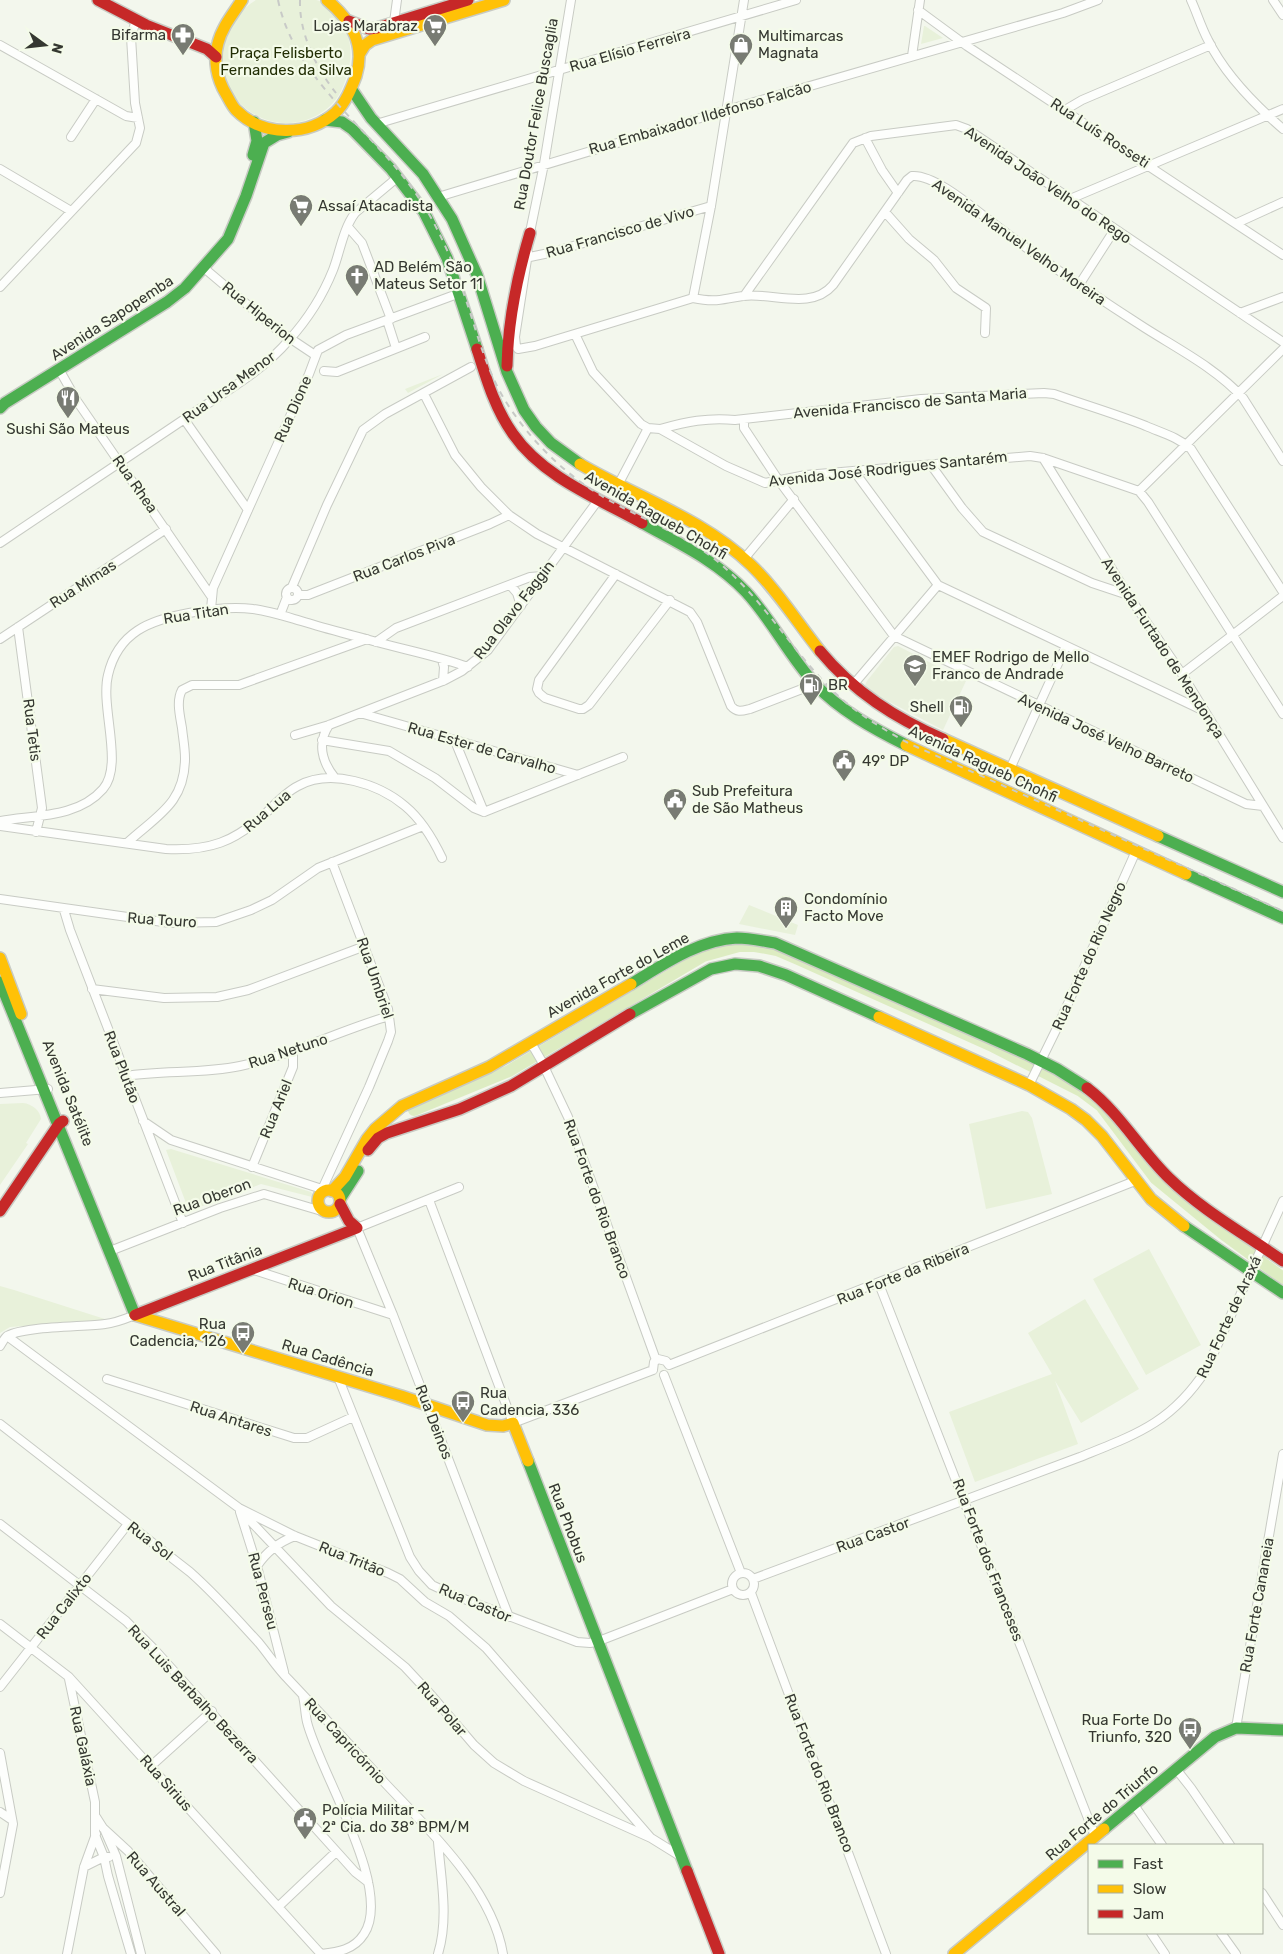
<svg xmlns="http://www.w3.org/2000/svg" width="1283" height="1954" viewBox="0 0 1283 1954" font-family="Rubik,sans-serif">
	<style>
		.built { fill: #e9f0dd }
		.green { fill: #e8f1da }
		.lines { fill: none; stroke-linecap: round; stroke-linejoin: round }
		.river { stroke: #ddecc2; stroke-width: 12 }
		.street-casing { stroke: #c8cbc4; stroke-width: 10 }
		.fast-casing { stroke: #c8cbc4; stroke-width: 14 }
		.slow-casing { stroke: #c8cbc4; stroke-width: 14 }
		.jam-casing { stroke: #c8cbc4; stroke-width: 14 }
		.street { stroke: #fdfefc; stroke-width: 8 }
		.fast { stroke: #4caf50; stroke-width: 11 }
		.slow { stroke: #ffc107; stroke-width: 11 }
		.jam { stroke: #c62828; stroke-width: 11 }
		.rail { stroke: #c8cac7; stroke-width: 2; stroke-dasharray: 6 6; stroke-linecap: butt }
		.labels { text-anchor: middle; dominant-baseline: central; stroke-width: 4.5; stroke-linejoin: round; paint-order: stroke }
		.poi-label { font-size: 15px; fill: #353831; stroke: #f4fbe9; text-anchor: start }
		.street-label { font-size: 15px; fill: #353831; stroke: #f4fbe9 }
		.park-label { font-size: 15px; fill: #222e04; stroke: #f4fbe9 }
	</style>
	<rect width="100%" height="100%" fill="#f3f7ed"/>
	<path class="built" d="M898,646L966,681L943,730L880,697L865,685L867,681L894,647Z"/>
	<path class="green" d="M256,0C271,0 286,0 301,0C306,0 312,0 316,0C322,1 327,7 332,11C356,33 354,64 341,91C337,100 329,108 321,113C268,146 201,92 228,34C235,19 241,9 256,0Z
		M924,26H925L943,38L921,44Z
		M443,374L408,393L405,389Z
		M749,905L798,925L795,935L739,924Z
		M23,1103C32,1104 40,1110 41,1119L26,1143L28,1144L0,1185V1104Z
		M1022,1111L1028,1112L1032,1118L1052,1194L986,1209L969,1124Z
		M171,1149L311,1192L316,1198L261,1184L189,1211L166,1150Z
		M1149,1249L1201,1345L1146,1375L1093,1279Z
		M0,1286L14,1290L108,1320L10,1327L0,1333Z
		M1085,1299L1139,1389L1081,1423L1055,1381L1078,1444L975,1482L949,1412L1052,1374L1028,1333Z"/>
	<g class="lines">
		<path class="river" d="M414,1110L509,1071L703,956L739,946H755L777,950L798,959L990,1045L1081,1091L1101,1106L1155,1178L1226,1236L1283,1278"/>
		<g class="street-casing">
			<path id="street" d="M1191,0C1197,13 1201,27 1208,40C1225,75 1254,104 1283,129
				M1273,0L1283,15
				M918,10L967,46L1283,255
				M394,22L397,0
				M0,45L126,116L138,118
				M912,56L920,0
				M1065,110L1082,100L1211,45
				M376,124L796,0
				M71,137L96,99
				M865,138L882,170L898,193
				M0,169L71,211
				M438,197L737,107L1063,13L1098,0
				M1070,199L1283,109
				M885,212L909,239L934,260L956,288L986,308L985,333
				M1237,223L1283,202
				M348,227L362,243L391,319
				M529,237L544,164L571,0
				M528,253L515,337L516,346L518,349L535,346L693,298C717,303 721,299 743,296C772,292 811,311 833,285L907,180L912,176C934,174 972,207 989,220C1040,259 1092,294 1145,328C1178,349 1217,369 1243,398L1283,461
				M525,258L549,253L711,206
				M204,268L276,329L315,355
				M1079,285L1115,229
				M0,287L136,143L140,128L135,103L131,37L136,20
				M744,296L853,143L871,136L956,125L967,129L1283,342
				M693,298L711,206L744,0
				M1240,313L1283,297
				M387,320L396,348
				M575,334L593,372L641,424L648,428L660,429L726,466L765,483L806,475L1030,456L1043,458L1139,491L1148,502L1283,714
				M60,371L77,401L211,596
				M324,371L337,372L425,337
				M424,394L455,455L481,487L509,515L537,534L690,612L697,622L731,706C737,713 742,711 750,709L815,684
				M184,419L248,510
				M744,419V428L777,478L894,636L1246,804L1263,806
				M660,429C686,422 708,417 735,420L921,399L1044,393L1054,394C1085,405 1116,414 1146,426C1162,433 1178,437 1191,449L1283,592
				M1043,458L1128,595L1182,674L1283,838
				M931,465L962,508L983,532L1092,583L1128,595
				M854,471L938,585L1204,711
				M618,485L648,428
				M1139,491L1283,349
				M0,543C62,501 124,460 186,418C221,394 261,373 289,340C307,320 323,295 333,270C340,252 343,229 355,213L398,177
				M744,559L794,499
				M616,574L539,680L537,689L539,693L545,698L579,709H583L589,705L670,600
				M510,585L517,593L521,606
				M292,587L327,505L363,430L385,414L471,367
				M286 594a6 6 0 1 1 12 0a6 6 0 1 1-12 0Z
				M298,595H308L490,524L509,515
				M211,609L213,588L309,374L318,350L346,335L460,293
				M280,615L287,597
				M18,627L42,808L36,832
				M0,639L166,529
				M376,642L396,628L530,577L542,576
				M442,660L444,667L443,681
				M1182,674L1283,596
				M853,685L938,585
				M360,713L578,775
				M329,725C317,743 322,762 335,778
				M295,735L329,725L445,680L462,671L488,650L599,499
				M322,740L389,751L435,778L474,808L484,812
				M455,741L484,812L623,757
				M1010,769L1066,646
				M0,821C34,815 78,818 103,789C124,765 100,707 108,675C118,632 150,620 189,613C210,609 232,606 253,609C271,611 290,618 308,623C327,629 347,634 366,639C400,649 435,655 468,667
				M0,826L166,849C210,851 234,842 266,813C276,803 286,792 298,786C331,768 379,784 405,806C422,820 433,839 442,858
				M127,843C156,816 185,804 185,758C185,748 183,738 182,728C180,716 176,701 182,690L192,685H239L367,639
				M0,899L170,923L216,922L251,910L272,900L318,868L423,826
				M64,910L70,930L183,1223
				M92,989L164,998L217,997L248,990L365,946
				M528,1043L534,1048L541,1060L568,1117L656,1360
				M125,1076C163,1070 203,1074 240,1066C291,1055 339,1031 389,1016
				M1029,1085L1057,1028L1136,851
				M0,1093L48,1089
				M143,1121L171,1140L325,1190
				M252,1167L293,1067V1050
				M459,1187L357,1228L393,1315L509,1617
				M319,1196L369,1087L388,1041L391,1032L388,1009L332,862
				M429,1200L513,1423L653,1370
				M110,1251L220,1208L264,1194L325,1212
				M251,1269L393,1315
				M879,1284L1095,1836
				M7,1336L239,1508L295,1536L388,1573L400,1579L425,1602L449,1616L486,1648L651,1838
				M0,1346C2,1343 4,1339 6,1337C19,1326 86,1327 105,1324C116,1323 125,1319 135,1315
				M669,1365L1135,1181
				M653,1370L654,1362L658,1359L666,1361L669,1365
				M664,1375L741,1573
				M338,1377L410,1557L419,1571L432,1585L451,1594L577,1642L590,1643L599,1641L733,1589
				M107,1379L294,1438H307L353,1417
				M0,1424L190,1572C215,1594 237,1619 259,1643C269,1655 277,1668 288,1679C320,1713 352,1747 384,1782C428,1829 492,1888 503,1954
				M241,1511L331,1606L405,1667L432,1696L474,1745L494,1763L524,1781L651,1838L680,1856
				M240,1512L257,1566L284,1672
				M0,1524L126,1621L154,1649L355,1872L368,1882
				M257,1566C267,1551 279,1542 295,1536
				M732 1584a11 11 0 1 1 22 0a11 11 0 1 1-22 0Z
				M753,1579L1080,1457C1137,1434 1171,1423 1206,1370L1283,1201
				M751,1593L886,1954
				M0,1624L69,1677L321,1954
				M69,1679L95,1802V1835L104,1857L108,1876L131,1954
				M0,1687L128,1524
				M303,1696C305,1704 305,1713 307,1722C319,1771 394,1889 364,1934C354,1950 338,1952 321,1954
				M1236,1728L1283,1454
				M0,1753L13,1824L0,1893
				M151,1766L212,1711
				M1176,1769L1191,1788L1230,1845
				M1134,1805L1162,1845
				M0,1812L12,1820
				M96,1817L103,1828L128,1851L216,1954
				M105,1831L116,1856L141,1954
				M84,1867L104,1857H109
				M1262,1893L1283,1925
				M279,1906L336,1852
				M1151,1933L1165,1954
				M1221,1933L1236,1954
				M67,1954L84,1867L96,1834
				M438,1954C449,1918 441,1879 438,1842"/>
		</g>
		<g class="fast-casing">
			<path id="fast" d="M352,90L371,118L423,174L452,219L477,275L507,372L524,410L536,427L551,443L580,464
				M325,120L342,122L352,129L391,169L424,212L447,258L477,349
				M253,155L257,141L254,122
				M0,408L5,403L167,302L185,288L228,239L246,196L264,143L277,135L288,132
				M642,523C678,543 717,561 746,592C772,620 789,656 815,684C839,710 874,729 906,745
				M1158,836L1283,892
				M1186,874L1283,918
				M0,982L135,1315
				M631,984C664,964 698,940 737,938C749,938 763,941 775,943L1027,1054L1057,1069L1087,1088
				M630,1014L711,969L735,964L759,966L786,975L879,1017
				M340,1199L358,1171
				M1184,1226L1283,1293
				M528,1461L687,1871
				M1104,1829L1215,1737L1236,1728L1283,1730"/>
		</g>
		<g class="slow-casing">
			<path id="slow" d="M242,0C233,14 222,27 218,43C213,60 217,79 226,94C229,99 232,106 236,110C263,137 308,137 336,112C346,102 351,89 356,76C366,44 351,20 327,0
				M360,53L365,45L372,40L504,0
				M580,464C636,497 702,518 751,565C777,590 797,622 820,651
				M943,739L1158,836
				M906,745L1186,874
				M0,958L21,1014
				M879,1017L1029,1085L1071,1109L1086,1120L1102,1136L1151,1199L1184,1226
				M318 1201a11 11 0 1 1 22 0a11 11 0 1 1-22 0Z
				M332,1191L345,1177L367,1139L375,1129L402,1106L489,1067L631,984
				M135,1315L401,1396L487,1425L503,1426L513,1423L528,1461
				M954,1954L1104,1829"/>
		</g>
		<g class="jam-casing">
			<path id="jam" d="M98,0L146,25L207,49L216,57
				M349,21L369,29L377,28L468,0
				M477,349C486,378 495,409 513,434C543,477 597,498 642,523
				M507,366C508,320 517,277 530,233
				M820,651C854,692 895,718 943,739
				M1087,1088C1120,1113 1140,1150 1169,1178C1203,1211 1245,1234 1283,1261
				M368,1150L378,1138L387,1133L460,1109L511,1086L630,1014
				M0,1211L59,1124L63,1121
				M135,1315L357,1228L349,1221L340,1204
				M687,1871L719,1954"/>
		</g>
		<use href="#street" class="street"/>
		<use href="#fast" class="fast"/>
		<use href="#slow" class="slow"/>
		<use href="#jam" class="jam"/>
		<path class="rail" d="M278,0C295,79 366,125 411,187C437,222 452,259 466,300C479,339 488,377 512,411C538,449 572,480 612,502C647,521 686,536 717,561C761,597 789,646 828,686C851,710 881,728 910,744L1283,911
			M300,0C299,33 316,68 336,93"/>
	</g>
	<defs>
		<g id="supermarket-pin" transform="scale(1.25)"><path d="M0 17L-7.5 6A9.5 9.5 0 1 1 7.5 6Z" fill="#787b73" stroke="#f4fbe9"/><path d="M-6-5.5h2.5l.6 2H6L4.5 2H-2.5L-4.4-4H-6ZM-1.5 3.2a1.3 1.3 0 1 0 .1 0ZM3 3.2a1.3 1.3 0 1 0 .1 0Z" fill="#fff"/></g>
		<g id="pharmacy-pin" transform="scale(1.25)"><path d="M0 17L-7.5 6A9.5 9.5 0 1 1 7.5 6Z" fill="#787b73" stroke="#f4fbe9"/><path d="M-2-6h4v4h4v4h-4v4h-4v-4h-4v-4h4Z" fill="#fff"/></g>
		<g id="shop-pin" transform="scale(1.25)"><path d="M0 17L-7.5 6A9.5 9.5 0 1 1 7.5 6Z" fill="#787b73" stroke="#f4fbe9"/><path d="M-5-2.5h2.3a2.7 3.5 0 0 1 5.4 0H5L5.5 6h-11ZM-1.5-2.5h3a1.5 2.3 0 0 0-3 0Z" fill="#fff"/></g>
		<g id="church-pin" transform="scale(1.25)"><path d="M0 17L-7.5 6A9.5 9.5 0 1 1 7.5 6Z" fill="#787b73" stroke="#f4fbe9"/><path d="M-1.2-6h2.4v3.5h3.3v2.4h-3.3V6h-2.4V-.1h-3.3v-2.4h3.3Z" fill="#fff"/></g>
		<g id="restaurant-pin" transform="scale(1.25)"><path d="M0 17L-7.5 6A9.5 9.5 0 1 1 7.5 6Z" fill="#787b73" stroke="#f4fbe9"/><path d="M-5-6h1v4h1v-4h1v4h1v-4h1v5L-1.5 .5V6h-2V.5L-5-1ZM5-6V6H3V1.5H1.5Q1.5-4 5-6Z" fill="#fff"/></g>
		<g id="school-pin" transform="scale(1.25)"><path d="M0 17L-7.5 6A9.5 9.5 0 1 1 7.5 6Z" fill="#787b73" stroke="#f4fbe9"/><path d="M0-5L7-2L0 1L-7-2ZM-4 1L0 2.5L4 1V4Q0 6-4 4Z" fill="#fff"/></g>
		<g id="fuel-pin" transform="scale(1.25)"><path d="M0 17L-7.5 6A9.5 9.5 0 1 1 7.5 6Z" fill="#787b73" stroke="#f4fbe9"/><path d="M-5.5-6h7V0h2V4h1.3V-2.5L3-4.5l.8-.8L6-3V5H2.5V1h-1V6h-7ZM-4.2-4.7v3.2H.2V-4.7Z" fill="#fff"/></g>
		<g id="civic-pin" transform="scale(1.25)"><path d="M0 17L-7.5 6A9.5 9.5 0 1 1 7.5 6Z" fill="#787b73" stroke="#f4fbe9"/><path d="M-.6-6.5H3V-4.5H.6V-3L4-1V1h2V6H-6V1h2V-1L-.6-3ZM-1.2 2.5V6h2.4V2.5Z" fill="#fff"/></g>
		<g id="building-pin" transform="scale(1.25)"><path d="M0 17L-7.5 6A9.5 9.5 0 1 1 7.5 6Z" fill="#787b73" stroke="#f4fbe9"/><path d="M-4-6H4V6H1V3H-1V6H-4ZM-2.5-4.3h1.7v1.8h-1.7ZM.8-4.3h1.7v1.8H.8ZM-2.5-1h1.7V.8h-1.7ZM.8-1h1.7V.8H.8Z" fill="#fff"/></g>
		<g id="bus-pin" transform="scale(1.25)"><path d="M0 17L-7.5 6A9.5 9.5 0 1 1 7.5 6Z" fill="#787b73" stroke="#f4fbe9"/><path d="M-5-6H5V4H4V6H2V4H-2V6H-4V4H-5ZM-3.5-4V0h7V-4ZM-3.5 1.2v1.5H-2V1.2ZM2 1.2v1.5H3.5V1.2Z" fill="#fff"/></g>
	</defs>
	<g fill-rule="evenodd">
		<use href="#supermarket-pin" x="435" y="26"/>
		<use href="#pharmacy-pin" x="183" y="35"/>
		<use href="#shop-pin" x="741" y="45"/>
		<use href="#supermarket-pin" x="301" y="206"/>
		<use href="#church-pin" x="357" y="276"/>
		<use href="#restaurant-pin" x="68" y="398"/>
		<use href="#school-pin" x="915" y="666"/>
		<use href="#fuel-pin" x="811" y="685"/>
		<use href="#fuel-pin" x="961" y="707"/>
		<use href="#civic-pin" x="844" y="761"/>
		<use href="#civic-pin" x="675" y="800"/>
		<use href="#building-pin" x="786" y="908"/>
		<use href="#bus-pin" x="243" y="1333"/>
		<use href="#bus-pin" x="463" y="1402"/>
		<use href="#bus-pin" x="1190" y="1729"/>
		<use href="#civic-pin" x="305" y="1819"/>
	</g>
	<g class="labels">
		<g class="poi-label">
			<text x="418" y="26" text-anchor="end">Lojas Marabraz</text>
			<text x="166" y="35" text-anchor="end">Bifarma</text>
			<text x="758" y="36">Multimarcas<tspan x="758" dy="17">Magnata</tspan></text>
			<text x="318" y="206">Assaí Atacadista</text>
			<text x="374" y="267">AD Belém São<tspan x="374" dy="17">Mateus Setor 11</tspan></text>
			<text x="68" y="429" text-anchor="middle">Sushi São Mateus</text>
			<text x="932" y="657">EMEF Rodrigo de Mello<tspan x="932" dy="17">Franco de Andrade</tspan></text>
			<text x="828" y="685">BR</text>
			<text x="944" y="707" text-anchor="end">Shell</text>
			<text x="862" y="761">49º DP</text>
			<text x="692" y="791">Sub Prefeitura<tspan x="692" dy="17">de São Matheus</tspan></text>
			<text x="804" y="899">Condomínio<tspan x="804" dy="17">Facto Move</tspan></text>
			<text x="226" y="1324" text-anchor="end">Rua<tspan x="226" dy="17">Cadencia, 126</tspan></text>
			<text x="480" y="1393">Rua<tspan x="480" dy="17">Cadencia, 336</tspan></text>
			<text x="1172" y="1720" text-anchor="end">Rua Forte Do<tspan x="1172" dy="17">Triunfo, 320</tspan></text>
			<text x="322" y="1810">Polícia Militar -<tspan x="322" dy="17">2ª Cia. do 38º BPM/M</tspan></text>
		</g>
		<g class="street-label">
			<text transform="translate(630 50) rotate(-16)">Rua Elísio Ferreira</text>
			<text transform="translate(536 114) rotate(-80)">Rua Doutor Felice Buscaglia</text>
			<text transform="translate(700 118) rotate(-16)">Rua Embaixador Ildefonso Falcão</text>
			<text transform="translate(1100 133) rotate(33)">Rua Luís Rosseti</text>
			<text transform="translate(1048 185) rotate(34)">Avenida João Velho do Rego</text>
			<text transform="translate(620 232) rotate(-16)">Rua Francisco de Vivo</text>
			<text transform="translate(1019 242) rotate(35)">Avenida Manuel Velho Moreira</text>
			<text transform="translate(259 313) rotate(39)">Rua Hiperion</text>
			<text transform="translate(112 318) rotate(-33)">Avenida Sapopemba</text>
			<text transform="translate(229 387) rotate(-36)">Rua Ursa Menor</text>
			<text transform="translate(910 403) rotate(-5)">Avenida Francisco de Santa Maria</text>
			<text transform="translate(293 409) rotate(-66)">Rua Dione</text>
			<text transform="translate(888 469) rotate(-6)">Avenida José Rodrigues Santarém</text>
			<text transform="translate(135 484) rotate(55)">Rua Rhea</text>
			<text transform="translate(656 515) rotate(30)">Avenida Ragueb Chohfi</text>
			<text transform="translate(404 558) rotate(-21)">Rua Carlos Piva</text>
			<text transform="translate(83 584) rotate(-33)">Rua Mimas</text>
			<text transform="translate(514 610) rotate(-52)">Rua Olavo Faggin</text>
			<text transform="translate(196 614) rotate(-9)">Rua Titan</text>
			<text transform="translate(1163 648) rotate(57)">Avenida Furtado de Mendonça</text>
			<text transform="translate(32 730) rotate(83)">Rua Tetis</text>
			<text transform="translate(1106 738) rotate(25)">Avenida José Velho Barreto</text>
			<text transform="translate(482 748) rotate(16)">Rua Ester de Carvalho</text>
			<text transform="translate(983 764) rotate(25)">Avenida Ragueb Chohfi</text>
			<text transform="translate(267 811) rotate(-40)">Rua Lua</text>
			<text transform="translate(162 920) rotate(4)">Rua Touro</text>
			<text transform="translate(1089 956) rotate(-66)">Rua Forte do Rio Negro</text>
			<text transform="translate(618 975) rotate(-29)">Avenida Forte do Leme</text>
			<text transform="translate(375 978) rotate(71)">Rua Umbriel</text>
			<text transform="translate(288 1051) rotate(-18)">Rua Netuno</text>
			<text transform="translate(122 1067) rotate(69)">Rua Plutão</text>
			<text transform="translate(68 1093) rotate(68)">Avenida Satélite</text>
			<text transform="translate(276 1109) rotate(-68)">Rua Ariel</text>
			<text transform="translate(212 1197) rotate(-20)">Rua Oberon</text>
			<text transform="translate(597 1199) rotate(70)">Rua Forte do Rio Branco</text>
			<text transform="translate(225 1263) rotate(-21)">Rua Titânia</text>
			<text transform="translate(903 1274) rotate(-22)">Rua Forte da Ribeira</text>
			<text transform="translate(321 1293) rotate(18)">Rua Orion</text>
			<text transform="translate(1229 1317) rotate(-65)">Rua Forte de Araxá</text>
			<text transform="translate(328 1358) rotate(17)">Rua Cadência</text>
			<text transform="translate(231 1419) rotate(18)">Rua Antares</text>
			<text transform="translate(434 1422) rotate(69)">Rua Deinos</text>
			<text transform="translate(568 1523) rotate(69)">Rua Phobus</text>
			<text transform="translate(873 1535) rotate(-20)">Rua Castor</text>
			<text transform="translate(150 1541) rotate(38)">Rua Sol</text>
			<text transform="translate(352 1559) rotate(22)">Rua Tritão</text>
			<text transform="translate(988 1560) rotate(69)">Rua Forte dos Franceses</text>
			<text transform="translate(263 1591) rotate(75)">Rua Perseu</text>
			<text transform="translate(475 1603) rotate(23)">Rua Castor</text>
			<text transform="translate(1257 1605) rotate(-80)">Rua Forte Cananeia</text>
			<text transform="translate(64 1606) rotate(-52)">Rua Calixto</text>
			<text transform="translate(193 1694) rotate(47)">Rua Luis Barbalho Bezerra</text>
			<text transform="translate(442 1709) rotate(49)">Rua Polar</text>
			<text transform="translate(345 1741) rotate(47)">Rua Capricórnio</text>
			<text transform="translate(83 1746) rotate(78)">Rua Galáxia</text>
			<text transform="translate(819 1773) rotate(69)">Rua Forte do Rio Branco</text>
			<text transform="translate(166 1783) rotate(48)">Rua Sirius</text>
			<text transform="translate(1102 1812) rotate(-40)">Rua Forte do Triunfo</text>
			<text transform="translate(156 1884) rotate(49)">Rua Austral</text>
		</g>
		<g class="park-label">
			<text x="286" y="53">Praça Felisberto<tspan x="286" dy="17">Fernandes da Silva</tspan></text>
		</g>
	</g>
	<rect x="1088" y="1844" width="175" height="90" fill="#f4fbe9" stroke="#a8ad9f"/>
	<rect x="1098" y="1860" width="25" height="8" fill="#4caf50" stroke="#a8ad9f"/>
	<text x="1133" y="1869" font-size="15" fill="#353831">Fast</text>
	<rect x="1098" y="1885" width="25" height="8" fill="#ffc107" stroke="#a8ad9f"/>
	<text x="1133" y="1894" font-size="15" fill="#353831">Slow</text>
	<rect x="1098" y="1910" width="25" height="8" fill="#c62828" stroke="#a8ad9f"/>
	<text x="1133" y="1919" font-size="15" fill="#353831">Jam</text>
	<g transform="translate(45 45) rotate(105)" stroke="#f4fbe9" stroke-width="4" paint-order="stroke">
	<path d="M0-4L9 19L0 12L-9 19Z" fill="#353831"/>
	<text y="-8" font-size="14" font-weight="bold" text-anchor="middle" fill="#353831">N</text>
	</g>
</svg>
